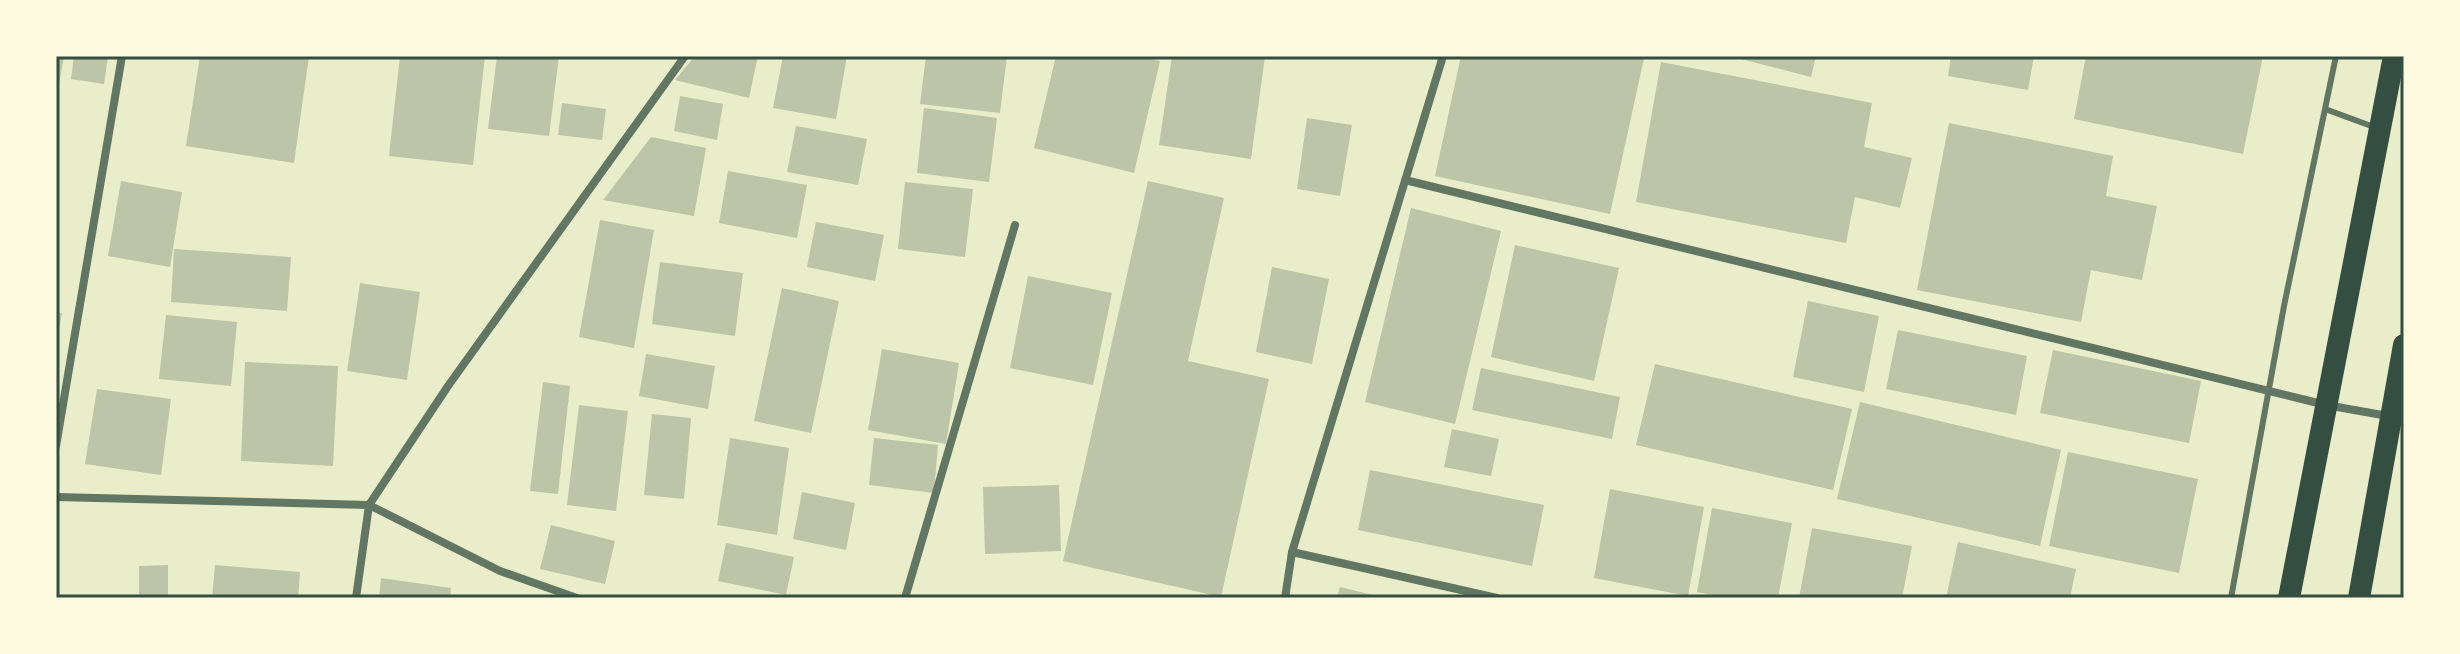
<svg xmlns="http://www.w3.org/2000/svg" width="2460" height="654" viewBox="0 0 2460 654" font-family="Literata,serif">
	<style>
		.building { fill: #bcc5a7 }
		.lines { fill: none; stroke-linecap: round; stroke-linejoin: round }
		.service { stroke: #617663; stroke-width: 6 }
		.minor { stroke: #617663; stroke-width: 8 }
		.trunk { stroke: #344e41; stroke-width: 22 }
		.neatline { fill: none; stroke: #344e41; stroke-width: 3 }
	</style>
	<rect width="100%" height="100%" fill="#e9edc9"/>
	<path class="building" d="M56,56H64L59,84L56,83Z
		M74,56H108L104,84L71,79Z
		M200,56H309L294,163L186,146Z
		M400,56H485L473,165L389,156Z
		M497,56H559L549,136L488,129Z
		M695,56H758L749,98L675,80Z
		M783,56H847L836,119L773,108Z
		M926,56H1007L1000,113L920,104Z
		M1056,56H1138L1160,61L1134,173L1034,148Z
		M1172,56H1265L1251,159L1159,145Z
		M1461,56H1634L1644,58L1610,214L1435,176Z
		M1729,56H1816L1811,77Z
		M1951,56H2034L2028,90L1948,76Z
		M2086,56H2263L2243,154L2074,119Z
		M1661,62L1872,103L1864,147L1912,158L1900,208L1855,197L1846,243L1636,202Z
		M680,96L723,104L717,140L674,131Z
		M562,103L606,109L602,140L558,135Z
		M924,108L997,118L989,182L917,173Z
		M1307,118L1352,125L1340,196L1297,189Z
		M1949,123L2113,156L2106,196L2157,206L2142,280L2091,270L2081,322L1917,290Z
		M796,126L867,139L858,185L787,172Z
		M651,137L706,148L694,216L603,200Z
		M728,171L807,185L797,238L719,223Z
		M121,181L182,192L170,267L108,256Z
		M1148,181L1224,198L1188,361L1269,379L1221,597L1063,561Z
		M905,182L973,189L965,257L898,249Z
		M1411,208L1501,231L1455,424L1365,402Z
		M600,220L654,230L634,348L579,337Z
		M816,222L884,235L875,281L807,267Z
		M1515,245L1619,268L1594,381L1491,357Z
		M174,249L291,257L287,311L171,302Z
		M660,262L743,273L735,336L652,324Z
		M1272,267L1329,279L1312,364L1256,352Z
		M1028,276L1112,293L1093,385L1010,368Z
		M360,283L420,292L407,380L347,371Z
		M782,288L839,301L811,433L754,421Z
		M1808,301L1879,316L1864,392L1793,377Z
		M56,312L62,313L58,335H56Z
		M166,315L237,322L231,386L159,379Z
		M1898,330L2027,356L2016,415L1886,389Z
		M882,349L959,363L946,444L868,430Z
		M2053,350L2201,381L2189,443L2040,413Z
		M646,354L715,366L708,409L639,396Z
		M245,362L338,366L333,466L241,461Z
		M1655,364L1852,409L1833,490L1636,445Z
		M1481,368L1620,397L1612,439L1472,410Z
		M543,382L570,386L558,494L530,491Z
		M97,389L171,399L161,475L85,464Z
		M1860,402L2061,450L2040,546L1837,499Z
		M579,405L628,411L616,511L567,505Z
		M652,414L691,418L684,499L644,495Z
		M1452,429L1499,439L1491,476L1444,467Z
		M730,438L789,448L777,535L717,525Z
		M874,438L938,445L934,493L869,485Z
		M2068,452L2198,479L2179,573L2049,546Z
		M1370,470L1544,505L1532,566L1358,530Z
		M1059,485L1061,551L985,554L983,487Z
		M1610,489L1704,507L1688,596L1594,578Z
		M802,492L855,503L846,550L793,539Z
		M1712,508L1792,523L1778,598H1728L1697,592Z
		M551,525L615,541L605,584L540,569Z
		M1812,528L1912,546L1902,598H1799Z
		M1958,542L2076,569L2070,598H1946Z
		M726,543L794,557L786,595L718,581Z
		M168,565V598H139V566Z
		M215,565L300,572L298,598H212Z
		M381,578L451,588L450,598H379Z
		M1340,587L1381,597V598H1337Z
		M79,595H106V598H79Z"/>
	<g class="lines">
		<path class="service" d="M2325,109L2374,127
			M2231,598L2284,306L2336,56"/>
		<path class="minor" d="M1405,180L2326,405L2388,416
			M56,446L122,56
			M56,497L369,505L500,571L577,598
			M1292,552L1497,598
			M356,598L369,505L448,386L685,56
			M905,598L1015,225
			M1285,598L1292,552L1443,56"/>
		<path class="trunk" d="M2289,598L2394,56
			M2359,598L2404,345"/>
	</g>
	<rect width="2460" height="654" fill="none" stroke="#fefae0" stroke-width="116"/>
	<rect x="58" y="58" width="2344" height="538" class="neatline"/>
</svg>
